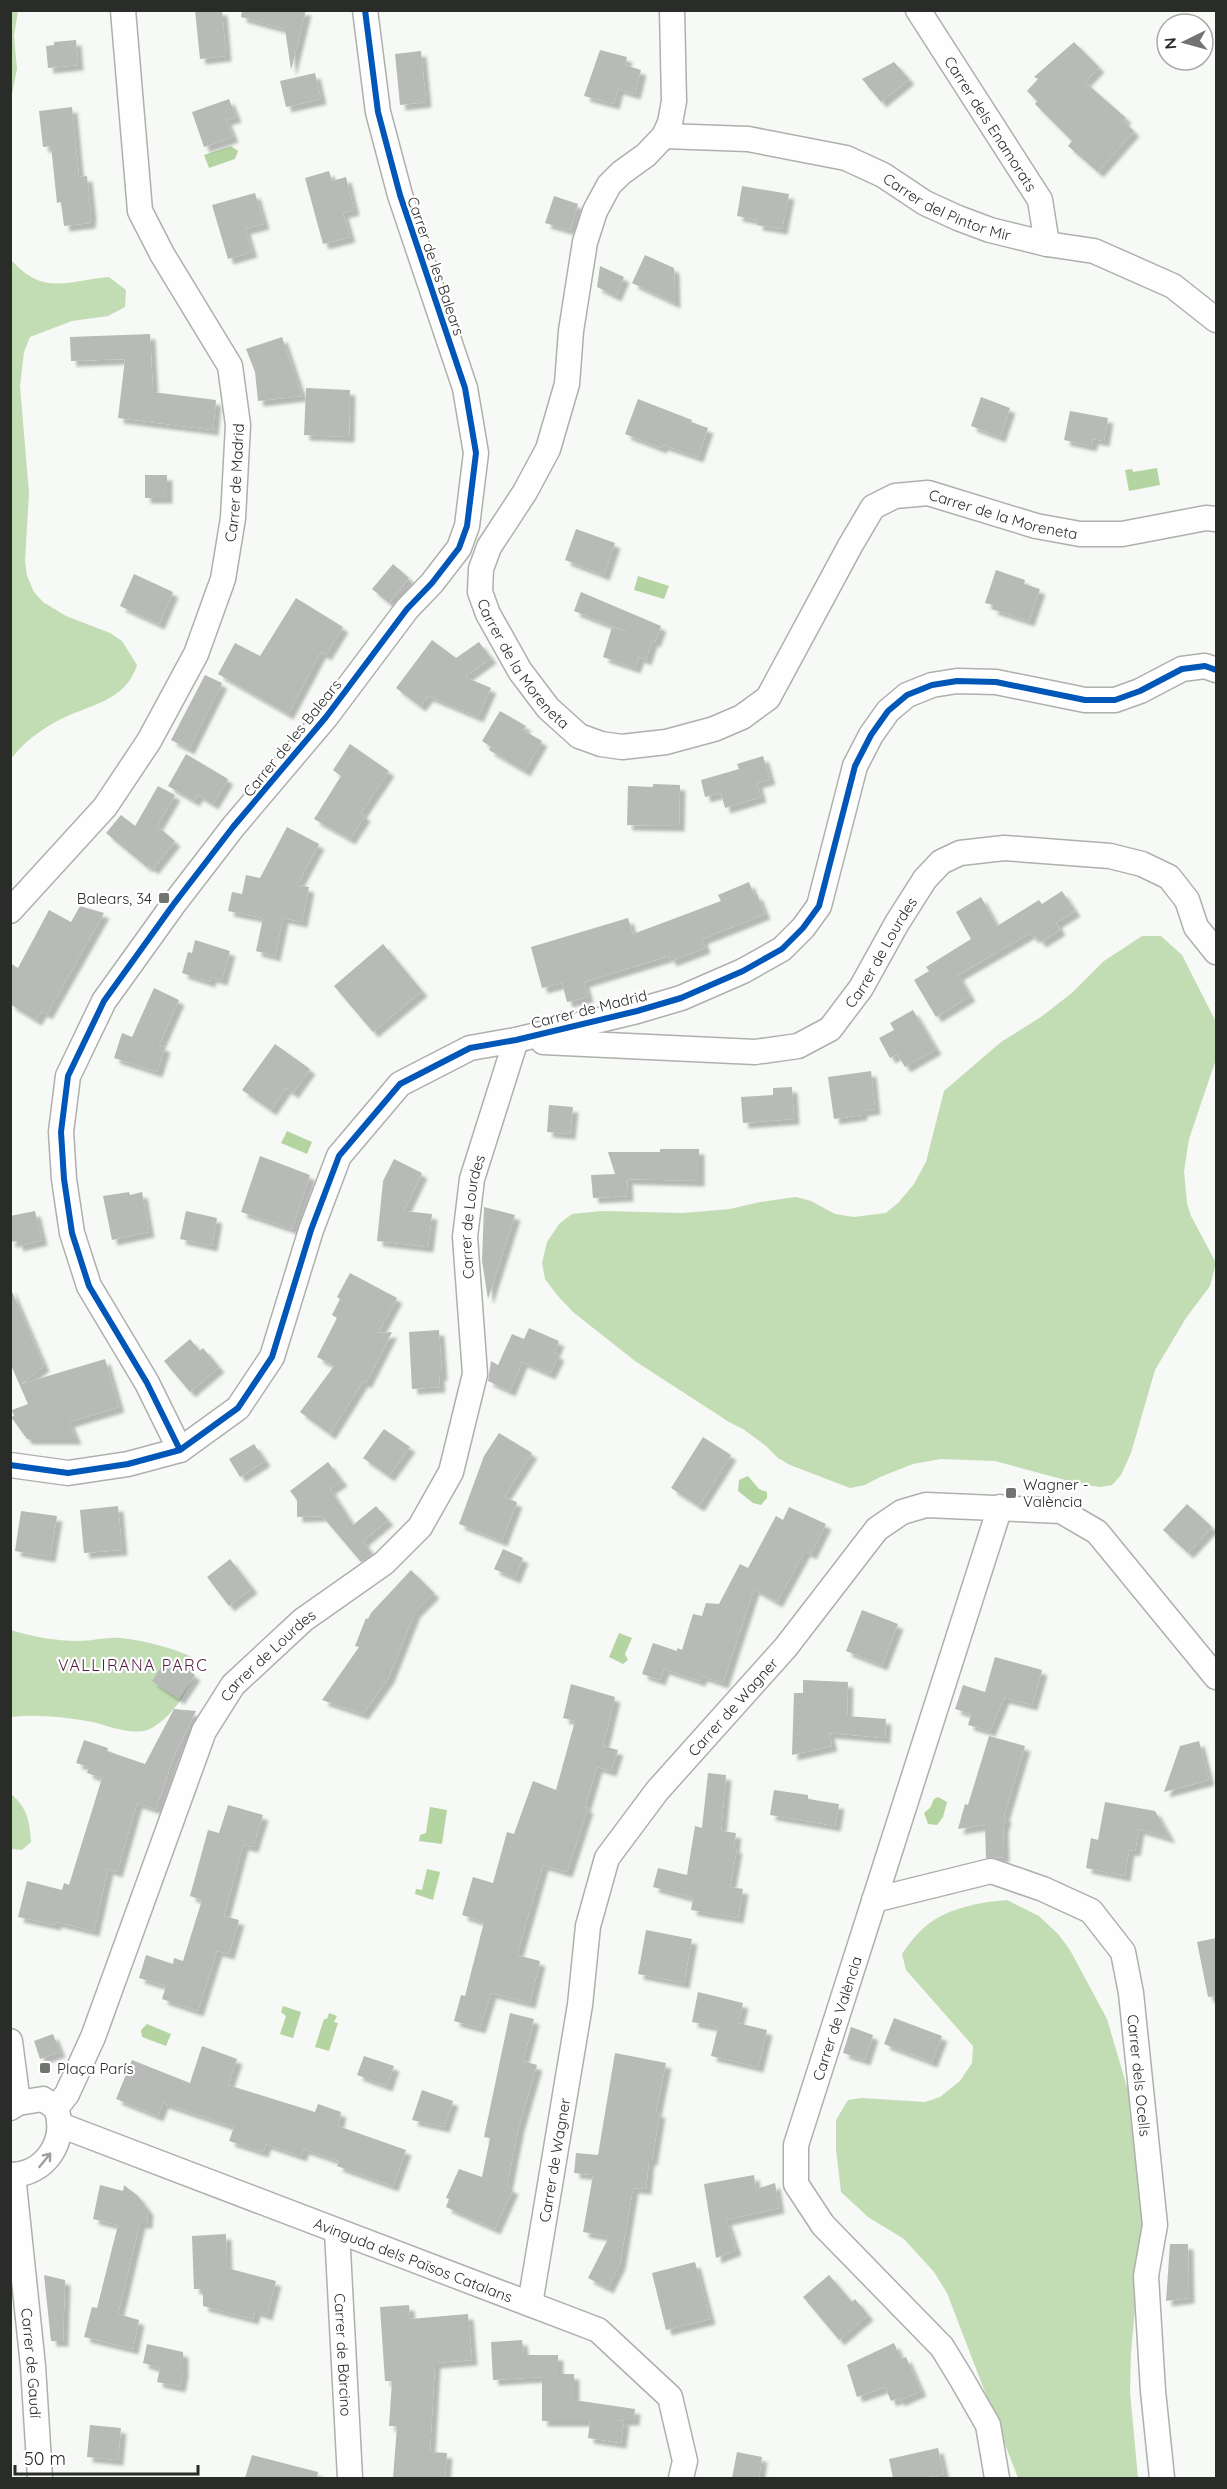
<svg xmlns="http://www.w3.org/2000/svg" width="1227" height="2489" viewBox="0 0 1227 2489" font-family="Quicksand,sans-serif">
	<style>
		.forest { fill: #c2dcb4 }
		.water { fill: #b4d4a2 }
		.building { fill: #b8bab7; filter: url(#shadow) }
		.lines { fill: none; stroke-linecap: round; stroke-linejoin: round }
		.minor-casing { stroke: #aeb0ad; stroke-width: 27 }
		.minor { stroke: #fefefe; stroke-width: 24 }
		.cycleway-casing { stroke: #fff; stroke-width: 10 }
		.cycleway { stroke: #0057b8; stroke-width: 6 }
		.oneway { stroke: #9fa09e }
		.poi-dot { fill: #717470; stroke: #fff; stroke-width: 2 }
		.labels { text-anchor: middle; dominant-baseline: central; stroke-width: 4.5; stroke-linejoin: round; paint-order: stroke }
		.street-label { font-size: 15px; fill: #2a2c29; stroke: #fff }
		.poi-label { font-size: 15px; fill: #2a2c29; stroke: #fff; text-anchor: start }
		.neighbourhood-label { font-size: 16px; letter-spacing: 1.5px; fill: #571b41; stroke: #fff }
	</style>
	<defs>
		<filter id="shadow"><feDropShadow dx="5.5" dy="5.5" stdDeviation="1.5" flood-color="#0004"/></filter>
	</defs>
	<rect width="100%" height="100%" fill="#f6f9f5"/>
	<path class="forest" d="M11,10L18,11L14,36L17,69L11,99Z
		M11,260C44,296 66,281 109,277L126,290L125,307L108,316L72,321L30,337L24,352L20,386L29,493L25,561L27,576L34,592L43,602L66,616L110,633L122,641L137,665C126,702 87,705 57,721C39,731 23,743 11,759Z
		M1142,936H1161L1182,955L1216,1022V1059L1189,1139L1184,1171L1187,1203L1191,1216L1216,1263L1210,1286L1186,1318L1155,1370L1131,1453L1121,1475L1112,1485L1101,1487L1084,1485L995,1461L941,1459L913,1464L880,1477L865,1485L850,1488L790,1465L778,1458L766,1446L743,1429L729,1422L635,1361L573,1312L557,1295L545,1279L542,1263L547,1242L559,1224L572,1214L602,1211L683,1213L730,1209L760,1202L796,1197L811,1201L835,1214L854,1217L886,1213L899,1202L914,1184L926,1162L944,1091L1001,1042L1041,1017L1073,992L1104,961Z
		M11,1630C33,1637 56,1641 79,1641C93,1641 107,1637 121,1638C145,1641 171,1647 192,1657C196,1674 192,1681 183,1696C178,1706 159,1727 147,1730C130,1735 109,1726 93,1722C65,1717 38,1714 11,1717Z
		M11,1794C27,1807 30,1822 31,1842L22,1850L11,1849Z
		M1007,1900L1039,1916L1059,1935L1070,1950L1107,2019L1132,2104L1143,2222L1131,2353L1130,2392L1138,2478H1018L947,2293L934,2272L904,2239L868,2217L841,2192L836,2149V2120L848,2100L862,2098L925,2102L940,2097L960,2081L972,2063L973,2046L906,1970L902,1954C909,1944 917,1933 927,1925C948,1908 981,1902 1007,1900Z"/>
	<path class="water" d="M231,146L238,151L235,159L209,168L204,155Z
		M1157,468L1160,485L1129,491L1125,470L1132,469L1133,472Z
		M638,576L669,586L664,599L634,590Z
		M287,1131L312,1142L307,1154L281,1143Z
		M748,1476L759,1489L767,1492V1498L761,1505L753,1503L738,1491L739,1480Z
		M619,1633L632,1638L625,1654L628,1660L623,1664L609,1657Z
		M938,1797L947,1802L943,1817L937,1825L928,1824L924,1813L930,1808L934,1799Z
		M430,1807L447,1810L442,1844L419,1841L420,1835L426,1833Z
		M427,1869L440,1872L433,1900L415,1894L416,1889L422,1890Z
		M283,2006L301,2012L293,2038L280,2034L286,2016L281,2012Z
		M329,2013L337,2016L334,2022L338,2023L329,2051L315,2047L324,2019H327Z
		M147,2024L171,2034L166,2046L142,2037L141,2030Z"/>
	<path class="building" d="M195,10H222L226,56L200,59Z
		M242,10H306L291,70L285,29L241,17Z
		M76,40L78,65L48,68L46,46L54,45V42Z
		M1074,42L1099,67L1085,82L1126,118L1123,121L1134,131L1098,172L1068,146L1072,141L1035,104L1037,101L1027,91L1038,79L1034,77Z
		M600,50L627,57L625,65L641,70L635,94L618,89L614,104L584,96Z
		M421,51L426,102L400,105L395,54Z
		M894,62L909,79L881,102L862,79Z
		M315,73L321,99L286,107L280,81Z
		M229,99L236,117L226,120L233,137L204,147L192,112Z
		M72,107L79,177L87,176L91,214L90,223L64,226L61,202L57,203L51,146L43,147L39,111Z
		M329,171L332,181L346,177L354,210L343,213L350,237L323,244L305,178Z
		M742,186L789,194L782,229L757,225L758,220L737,216Z
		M255,193L264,224L245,229L252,252L228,259L212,205Z
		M554,196L578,204L570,230L545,223Z
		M645,255L674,268L675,303L632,283Z
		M600,266L624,277L616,296L597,287Z
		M150,334L153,392L216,400L213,430L118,418L125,359L71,361L70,337Z
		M282,337L302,396L258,401L255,372L246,349Z
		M306,388L350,390L349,437L304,435Z
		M981,397L1010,408L1000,437L971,426Z
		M638,399L692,420L691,422L708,428L698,457L663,445L661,448L625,434Z
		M1070,411L1108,418L1104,441L1093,439L1091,446L1064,440Z
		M145,475H167V498H145Z
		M576,529L615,543L604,575L565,560Z
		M393,564L409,578L389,603L372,589Z
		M996,570L1025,580L1024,584L1040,589L1029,621L992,609L993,605L985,603Z
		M134,574L173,592L159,624L120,606Z
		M581,592L661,626L655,642L652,641L646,660L639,657L635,668L603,657L612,627L635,635L574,611Z
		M296,598L343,627L326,655L321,652L288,714L218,674L235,643L260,656Z
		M432,640L456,658L479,642L491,658L465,677L491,688L478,717L428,696L420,706L396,688Z
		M205,675L222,683L189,749L171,740Z
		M500,711L526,726L523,730L542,741L525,771L489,750L491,747L482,741Z
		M350,744L389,771L361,813L365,816L350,839L314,819L341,776L333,770Z
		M186,754L228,779L213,804L198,795L194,801L168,786Z
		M763,756L770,779L757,783L761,797L725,808L721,793L705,797L701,780L739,769L737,764Z
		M653,784L680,785L679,826L627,825L628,786L653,787Z
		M158,786L175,795L157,826L175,841L153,869L148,865L147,867L106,833L121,815L135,826Z
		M287,827L319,844L297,885L309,887L302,922L283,918L275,956L256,951L263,918L228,911L232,892L242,894L246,875L260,878Z
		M749,882L754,895L757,894L765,914L702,939L705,948L671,961L669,956L584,982L588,997L567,1002L562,983L542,988L531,947L628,918L633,934L721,901L718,895Z
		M1062,891L1075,911L1056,923L1060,930L1041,942L1036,936L1033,938L1030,933L958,975L970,996L936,1017L914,980L929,971L926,967L971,939L956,912L981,897L997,926L1039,900L1042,904Z
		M80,906L104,913L47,1014L42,1011L36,1020L10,1004V963L18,968L49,910L71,922Z
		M195,940L230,951L222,980L211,977L210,982L182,973L188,952L192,953Z
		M383,944L422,991L373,1032L334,986Z
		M154,988L179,1000L159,1045L165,1047L157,1072L114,1058L122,1033L132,1037Z
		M913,1010L936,1049L905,1067L897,1054L890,1058L879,1038L894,1030L890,1023Z
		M275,1044L310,1069L293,1093L286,1088L271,1110L242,1090Z
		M871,1071L875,1109L862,1111V1115L834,1119L828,1077Z
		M792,1087L794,1119L743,1123L741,1097L773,1095V1088Z
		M549,1105L573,1107L570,1134L547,1132Z
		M660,1149H699V1181L627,1179L628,1196L593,1198L591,1175L615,1174L608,1152H660Z
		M260,1156L310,1175L292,1229L241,1212Z
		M394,1159L422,1173L404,1211L432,1214L428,1247L377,1241L383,1181Z
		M129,1192L130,1195L142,1192L149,1232L112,1240L103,1196Z
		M484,1207L515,1215L488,1299L482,1261Z
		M35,1211L42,1240L18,1246L17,1241L10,1242V1216Z
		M186,1211L217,1218L212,1246L180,1239Z
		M350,1273L397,1298L378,1333L392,1332L366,1383L363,1381L330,1434L300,1412L334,1366L317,1357L337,1318L332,1315L340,1299L337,1297Z
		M10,1287L44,1366L21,1384L105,1359L119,1407L69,1422L76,1439H27L11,1417L14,1416L12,1410L28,1404L10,1363Z
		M529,1328L559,1341L554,1353L559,1355L550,1374L522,1362L510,1391L488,1381L491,1361L498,1365L512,1334L524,1339Z
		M439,1330L442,1375H439L440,1387L412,1389L409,1332Z
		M190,1339L200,1351L203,1348L219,1367L190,1392L164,1361Z
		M384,1429L410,1447L389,1476L363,1458Z
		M499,1433L532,1453L504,1497L517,1502L502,1541L459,1524L484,1456Z
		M703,1437L731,1455L699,1506L671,1488Z
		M254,1444L265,1461L240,1477L229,1459Z
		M328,1462L342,1481L330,1489L353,1525L376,1506L388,1520L363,1541L372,1554L361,1562L322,1516L297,1517V1500L290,1491Z
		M1187,1504L1212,1527L1188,1553L1163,1530Z
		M118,1506L122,1550L84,1553L80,1510Z
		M789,1507L826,1524L811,1554L805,1551L777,1602L754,1589L723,1683L702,1676L700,1681L664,1669L660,1680L642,1674L653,1643L677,1651V1648L682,1650L693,1614L702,1616L706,1603L719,1604L740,1564L748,1568L776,1516L783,1520Z
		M21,1511L57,1516L50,1557L15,1551Z
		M503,1549L523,1558L515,1578L494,1569Z
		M230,1559L252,1588L229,1606L207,1577Z
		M411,1570L434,1593L415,1612L389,1677L363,1714L322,1700L359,1647L355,1646L366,1618L368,1619L371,1613Z
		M862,1610L898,1624L882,1665L846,1651Z
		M168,1657L195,1675L179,1699L152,1681Z
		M995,1657L1042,1670L1032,1705L1004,1698L990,1731L968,1725L971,1714L955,1709L963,1685L985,1692Z
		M803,1680L848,1682L847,1716L886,1719L885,1738L829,1733L832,1746L792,1755L794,1693H803Z
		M571,1684L615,1697L603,1746L618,1750L611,1771L597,1767L585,1807L588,1808L567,1872L543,1865L517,1955L540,1961L530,2003L491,1993L480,2028L454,2021L461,1995L465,1996L484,1922L462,1915L473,1877L493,1883L507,1832L514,1834L533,1781L556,1790L575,1721L563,1718Z
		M174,1709L196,1711L174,1756L156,1809L137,1803L117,1872L108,1869L94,1931L56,1922L55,1925L18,1917L27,1881L62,1890L64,1883L69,1885L102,1778L87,1773L89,1767L76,1763L84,1740L108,1748L107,1751L145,1764Z
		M989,1736L1025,1746L1004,1816L1006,1817L1003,1828L1004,1857L986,1858L985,1825L958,1829L965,1804L968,1805Z
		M1199,1741L1209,1780L1164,1792L1180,1746Z
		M708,1773L726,1775L721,1831L736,1833L734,1848H737L730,1887L743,1889L738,1918L691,1910L693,1898L653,1887L658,1868L687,1875L695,1826L702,1828Z
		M774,1790L808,1795V1799L839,1804L835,1826L770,1815Z
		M1105,1802L1155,1811L1170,1838L1139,1829L1135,1851L1129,1850L1125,1876L1086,1868L1091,1838L1098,1840Z
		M228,1805L263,1815L253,1847L243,1845L224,1916L239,1920L229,1954L217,1951L198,2011L162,1999L166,1986L139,1978L146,1955L173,1964L174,1958L183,1961L202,1900L190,1896L208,1830L219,1833Z
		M646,1930L692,1939L684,1983L638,1974Z
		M1216,1938V1996L1208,1997L1197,1942Z
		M698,1992L743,2003L738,2023L767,2030L758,2067L711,2056L718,2027L692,2022Z
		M510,2013L534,2019L523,2061L537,2065L519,2126L507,2186L513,2189L495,2229L446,2207L449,2199L446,2198L459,2169L482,2177L490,2138L484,2137Z
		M894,2018L942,2036L932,2062L884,2044Z
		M851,2027L873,2035L865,2060L843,2053Z
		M53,2034L60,2052L40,2059L34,2041Z
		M202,2046L237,2059L228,2085L315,2112L318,2104L341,2112L338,2126L406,2150L393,2186L337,2166L339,2161L304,2149L301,2156L266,2144L263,2152L229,2141L234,2127L163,2103L158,2116L116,2099L132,2060L190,2083Z
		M615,2053L666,2063L656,2112H660L652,2160H649L646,2189L633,2188L620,2264L608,2288L588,2278L609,2237L583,2232L593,2175L574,2173L576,2153L598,2155Z
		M364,2056L394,2066L387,2086L357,2075Z
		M422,2090L453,2101L444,2127L412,2120Z
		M754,2175L756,2189L775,2183L779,2208L726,2220L736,2250L716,2258L704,2184Z
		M100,2185L123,2191L124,2185L138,2196L148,2210L147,2223H140L118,2314L139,2320L133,2349L84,2337L92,2307L97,2308L118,2225L93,2219Z
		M226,2234L227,2268L276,2281L267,2315L255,2311L253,2319L203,2306V2289H194L192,2236Z
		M1170,2244H1188L1189,2298L1166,2301Z
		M695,2262L710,2319L666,2330L652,2273Z
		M44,2275L65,2280L63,2341H51Z
		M829,2275L852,2302L855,2299L868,2315L839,2340L803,2297Z
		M409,2305L410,2319L468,2314L472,2360L435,2363L430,2452L447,2453L445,2478H393L397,2426H389L392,2381H385L380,2307Z
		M522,2340L524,2355H558V2374H574V2400L635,2409L634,2420H617L624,2421L621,2443L588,2438L590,2421H542V2377L493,2380L491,2342Z
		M894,2343L901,2359L906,2357L921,2391L899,2401L898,2398L891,2401L885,2387L857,2397L847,2365Z
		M147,2344L183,2352V2372L180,2387L157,2382L160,2368L143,2363Z
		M90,2425L121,2428L118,2460L87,2457Z
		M938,2448L944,2474L924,2478H893L889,2459Z
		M737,2452L762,2457L759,2478H732Z
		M252,2455L318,2472L317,2478H245Z"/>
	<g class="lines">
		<g class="minor-casing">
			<g id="minor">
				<path id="s1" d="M672,10L674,101L670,123L664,136L646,155L621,173L609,185L595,211L585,242L571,331L567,384L548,449L525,492L489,547L481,569L480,592L488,614L520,671L548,708L579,736L601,744L622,747L666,742L714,729L742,717L768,698L850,546L873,507L895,496L928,493L1036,526L1080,534H1122L1206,518L1216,519"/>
				<path id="s2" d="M918,10L1040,200L1047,244"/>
				<path id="s3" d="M664,136L748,139L846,158L883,175L925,203L958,218L990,230L1047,244L1094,251L1173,286L1216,320"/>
				<path id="s4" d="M10,911L105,807L149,741L196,654L223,579L233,518L238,425L230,366L162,254L140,211L123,10"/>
				<path id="s5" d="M543,1042L755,1052L798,1046L830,1029L861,988L897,923L925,879L941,862L960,853L1004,848L1110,856L1142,864L1169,877L1187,900L1196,927L1216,952"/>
				<path d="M180,1450L147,1383L89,1286L72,1233L64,1179L61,1132L68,1076L104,1001L173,905L233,827L326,717L407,609L432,583L459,548L467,526L476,453L465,388L400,195L378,112L365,10"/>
				<path d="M10,1465L68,1473L128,1464L180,1450L238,1408L272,1357L311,1230L339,1156L400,1084L470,1048L516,1040L637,1011L681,998L743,971L782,949L803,928L819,906L855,766L871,735L888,711L907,695L932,685L957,681L996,682L1085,700H1115L1140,691L1182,669L1205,666L1216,670"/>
				<path id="s6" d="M874,1900L991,1871L1043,1889L1091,1911L1123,1952L1131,1993L1155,2225L1146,2276L1153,2391L1162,2478"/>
				<path d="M10,2041L18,2103"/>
				<path d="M10,2108L18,2103L43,2099L56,2108C68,2141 45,2175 10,2175"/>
				<path id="s7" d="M56,2108L67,2094L93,2037L204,1731L233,1685L303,1620L384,1563L420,1527L451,1472L475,1374L465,1237L472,1179L516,1040"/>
				<path id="s8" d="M60,2125L598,2330L670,2397L685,2461L681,2478"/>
				<path id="s9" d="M13,2175L33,2366L40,2478"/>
				<path id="s10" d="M337,2231L350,2478"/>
				<path id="s11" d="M530,2304L580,2005L588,1926L607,1858L657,1791L786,1647L877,1529L902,1512L926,1505L1061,1511L1097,1532L1216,1677"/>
				<path id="s12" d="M997,2478L988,2425L961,2378L942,2347L823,2225L796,2184V2145L1000,1507"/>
			</g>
		</g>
		<use href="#minor" class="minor"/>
		<g class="cycleway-casing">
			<path id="cycleway" d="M180,1450L147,1383L89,1286L72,1233L64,1179L61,1132L68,1076L104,1001L173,905L233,827L326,717L407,609L432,583L459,548L467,526L476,453L465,388L400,195L378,112L365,10
				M10,1465L68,1473L128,1464L180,1450L238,1408L272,1357L311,1230L339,1156L400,1084L470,1048L516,1040L637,1011L681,998L743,971L782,949L803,928L819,906L855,766L871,735L888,711L907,695L932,685L957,681L996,682L1085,700H1115L1140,691L1182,669L1205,666L1216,670"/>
		</g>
		<use href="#cycleway" class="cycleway"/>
	</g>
	<defs><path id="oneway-shaft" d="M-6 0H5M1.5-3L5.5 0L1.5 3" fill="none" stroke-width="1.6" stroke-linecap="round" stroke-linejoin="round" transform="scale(1.5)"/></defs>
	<use class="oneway" href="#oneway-shaft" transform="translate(45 2160) rotate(-51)"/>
	<g class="poi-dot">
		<rect x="158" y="892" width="12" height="12" rx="3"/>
		<rect x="1005" y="1487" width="12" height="12" rx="3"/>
		<rect x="39" y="2062" width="12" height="12" rx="3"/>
	</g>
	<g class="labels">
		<g class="street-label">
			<text stroke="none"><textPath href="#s2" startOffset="135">Carrer dels Enamorats</textPath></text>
			<text stroke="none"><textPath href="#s3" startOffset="297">Carrer del Pintor Mir</textPath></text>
			<text transform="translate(436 266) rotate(71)">Carrer de les Balears</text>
			<text stroke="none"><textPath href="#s4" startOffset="496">Carrer de Madrid</textPath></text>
			<text stroke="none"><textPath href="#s1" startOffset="1368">Carrer de la Moreneta</textPath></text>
			<text stroke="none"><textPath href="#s1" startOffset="720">Carrer de la Moreneta</textPath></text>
			<text transform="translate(292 738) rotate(-51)">Carrer de les Balears</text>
			<text stroke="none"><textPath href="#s5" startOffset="384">Carrer de Lourdes</textPath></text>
			<text transform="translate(589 1009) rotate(-14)">Carrer de Madrid</text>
			<text stroke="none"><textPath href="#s7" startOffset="1028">Carrer de Lourdes</textPath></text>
			<text stroke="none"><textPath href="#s7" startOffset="506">Carrer de Lourdes</textPath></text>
			<text stroke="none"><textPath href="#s11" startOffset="650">Carrer de Wagner</textPath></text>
			<text stroke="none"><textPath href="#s12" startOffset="536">Carrer de València</textPath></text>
			<text stroke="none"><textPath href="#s6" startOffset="405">Carrer dels Ocells</textPath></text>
			<text stroke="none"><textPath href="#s11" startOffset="146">Carrer de Wagner</textPath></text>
			<text stroke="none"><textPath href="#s8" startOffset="378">Avinguda dels Països Catalans</textPath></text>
			<text stroke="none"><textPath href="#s10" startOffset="124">Carrer de Bàrcino</textPath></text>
			<text stroke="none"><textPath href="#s9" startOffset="189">Carrer de Gaudí</textPath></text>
		</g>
		<g class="poi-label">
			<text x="152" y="898" text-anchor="end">Balears, 34</text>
			<text x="1023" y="1484">Wagner -<tspan x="1023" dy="17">València</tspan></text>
			<text x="57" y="2068">Plaça París</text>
		</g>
		<g class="neighbourhood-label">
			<text x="133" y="1665">VALLIRANA PARC</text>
		</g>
	</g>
	<rect width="1227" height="2489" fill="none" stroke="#2a2c29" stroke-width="24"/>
	<g transform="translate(1185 42) rotate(265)"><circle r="28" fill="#ffffff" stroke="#aaaba9" stroke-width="1.5"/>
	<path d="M0-4.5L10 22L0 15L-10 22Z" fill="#717470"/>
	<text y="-9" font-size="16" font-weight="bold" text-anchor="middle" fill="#2a2c29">N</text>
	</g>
	<path d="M15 2465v9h183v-9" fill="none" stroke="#2a2c29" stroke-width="3"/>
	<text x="24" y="2465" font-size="18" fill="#2a2c29" stroke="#ffffff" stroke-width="4.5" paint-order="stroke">50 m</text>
</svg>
